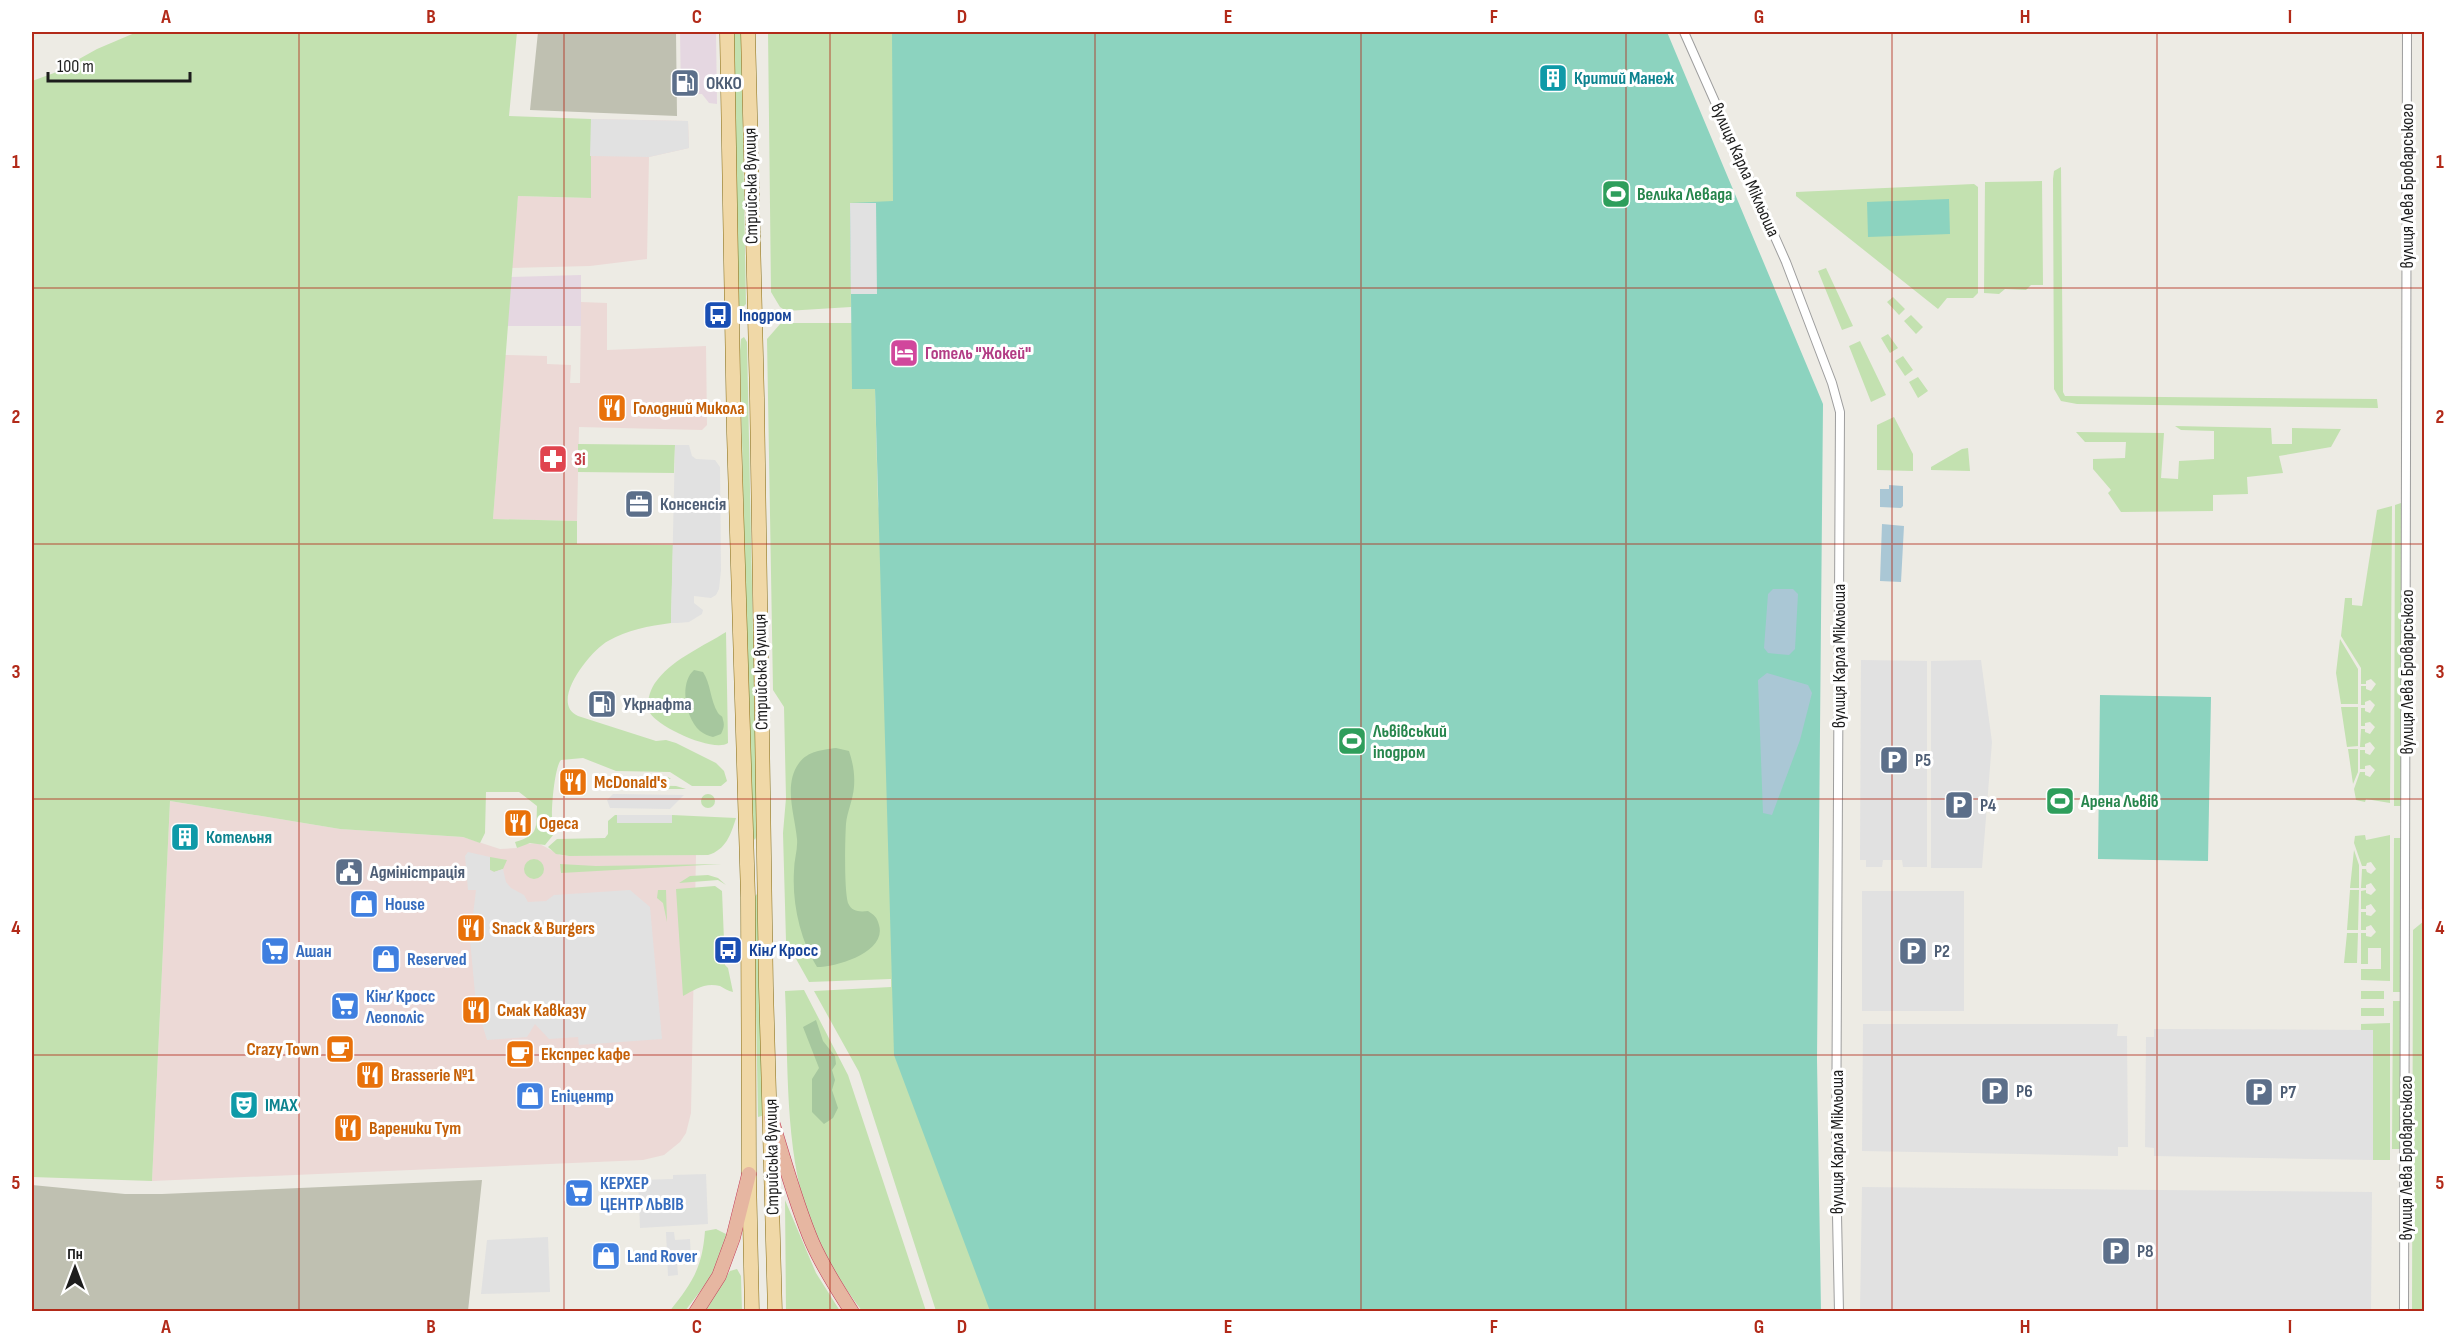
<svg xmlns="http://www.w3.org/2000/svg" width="2456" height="1343" viewBox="0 0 2456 1343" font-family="'Sofia Sans Condensed',sans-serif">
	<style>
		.commercial { fill: #ecd9d6 }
		.industrial { fill: #e5d7e1 }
		.construction { fill: #bfc0b1 }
		.grass { fill: #c3e1b0 }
		.forest { fill: #a6c79e }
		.pitch { fill: #8cd3bf }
		.parking { fill: #e1e1e1 }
		.water { fill: #aac7d5 }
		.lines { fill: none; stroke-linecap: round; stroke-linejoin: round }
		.minor-casing { stroke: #9e9e9e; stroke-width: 10 }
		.primary-casing { stroke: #846b13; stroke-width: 15 }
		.trunk-casing { stroke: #c33a59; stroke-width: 15 }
		.minor { stroke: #fff; stroke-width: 8 }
		.primary { stroke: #f0d8a7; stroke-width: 14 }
		.trunk { stroke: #e6b6a1; stroke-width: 14 }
		.grid { fill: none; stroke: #b22a19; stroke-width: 1.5; stroke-opacity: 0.55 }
		.labels { text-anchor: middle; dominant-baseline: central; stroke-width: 6; stroke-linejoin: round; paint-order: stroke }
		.culture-label { font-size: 18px; font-weight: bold; fill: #0d838f; stroke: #fff; text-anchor: start }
		.service-label { font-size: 18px; font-weight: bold; fill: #4e5e75; stroke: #fff; text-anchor: start }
		.street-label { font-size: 18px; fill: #1d1d1d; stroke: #fff }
		.leisure-label { font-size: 18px; font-weight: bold; fill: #27864d; stroke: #fff; text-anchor: start }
		.transit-label { font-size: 18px; font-weight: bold; fill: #164399; stroke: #fff; text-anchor: start }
		.hotel-label { font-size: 18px; font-weight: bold; fill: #b23c85; stroke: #fff; text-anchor: start }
		.food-label { font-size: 18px; font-weight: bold; fill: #c56008; stroke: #fff; text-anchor: start }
		.health-label { font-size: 18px; font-weight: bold; fill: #be3a42; stroke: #fff; text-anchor: start }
		.shop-label { font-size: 18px; font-weight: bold; fill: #366cbe; stroke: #fff; text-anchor: start }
		.neatline { fill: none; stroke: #b22a19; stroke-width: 2 }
		.grid-label { font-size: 20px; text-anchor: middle; font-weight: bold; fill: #b22a19 }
	</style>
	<rect width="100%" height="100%" fill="#edebe4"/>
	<path class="commercial" d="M591,119L688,121L689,148L649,157L647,259L590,266L511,268L518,196L591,198Z
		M581,302L607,303V350L706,346L707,425L702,430L579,427L577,521L493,519L505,355L547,356V364L571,365L570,383H580Z
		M170,801L340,829L463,837L500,849L517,848L525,844L538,843L560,855L569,856L696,855L691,1113L686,1133L680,1142L664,1155L643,1160L152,1181Z"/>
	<path class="industrial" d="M680,32H716L717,104L709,103L702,94H681Z
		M581,275V326H507L511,277Z"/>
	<path class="construction" d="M538,32H676L677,116L530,110Z
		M482,1180L468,1311H32V1185L125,1194H162Z"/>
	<path class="grass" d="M137,32H517L509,116L591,119V198L518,196L493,519L577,521V544L673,545L671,623C649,626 627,630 608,641C591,650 548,703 578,716L656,741L666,740L676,743L716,763L724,771L727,781L721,786H692L670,772L616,771L583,758L561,760C554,767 549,823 554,834L545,845L530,843L517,848L515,842C539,835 536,829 537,806L519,792H486L485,833L480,843L463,837L340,829L170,801L152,1181L32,1177V81L54,73L97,49Z
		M733,32H741L746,304L741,309L737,304Z
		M768,32H953L907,292L850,204L851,307L786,311L780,307L771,292Z
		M2061,167L2063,392L2065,396L2377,399L2378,408L2077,404L2061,401L2054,389L2053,179L2054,171Z
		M2042,181L2043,285H2031L2026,290L2005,289L1999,294L1984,293L1985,182Z
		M1974,184L1978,187V293L1973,298H1947L1938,309L1796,196V192Z
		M1826,268L1853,326L1842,330L1818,271Z
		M1893,297L1905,309L1899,315L1887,302Z
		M1911,315L1923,327L1916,334L1904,321Z
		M781,323H852V389L875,388L878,503L1013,1311H936L859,1072L814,991L891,987V979L809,982L786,941L783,833L786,798L784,707L773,690L767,339Z
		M1888,334L1898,348L1890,353L1881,338Z
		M744,337L747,342L757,835L755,840L751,835L740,350L741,339Z
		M1860,341L1886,395L1871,402L1849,346Z
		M1903,356L1913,370L1905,376L1895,361Z
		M1918,377L1928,391L1918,398L1909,382Z
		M1894,417L1913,454V471L1877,470V425Z
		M2175,426L2271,428L2272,444H2292V428L2341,429L2331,447L2279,456L2283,473L2247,477L2248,494L2213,495V511L2121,512L2108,493L2111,490L2093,469V459L2125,458L2126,442H2085L2076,432L2164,433L2161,478L2178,479L2179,461L2214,459V431L2181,430Z
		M578,444L675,445L674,473L578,472Z
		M1968,448L1970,471L1931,470V467L1962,449Z
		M2401,503L2402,806H2394L2395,505Z
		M2392,506L2390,803L2366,799L2365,802L2356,800L2354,789L2360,772H2365V775L2370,777L2375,770L2370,765L2365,766V769H2360V750H2365V753L2370,755L2375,748L2370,742L2365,744V747H2360L2361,729H2365V732L2370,734L2375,727L2370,722L2365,723V726H2361V708H2365V711L2370,713L2375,705L2370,700L2365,702V705H2361V686H2366V689L2371,691L2376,684L2371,679L2366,681V684H2361V668L2341,636L2345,598H2352V605L2362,606L2377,510Z
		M726,632L728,743C714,753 658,727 650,713C645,702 651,687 658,679C675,658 704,646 726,632Z
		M2340,639L2358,669V704H2341L2336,673Z
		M2341,707H2358V746L2347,747Z
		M2348,749H2358V772L2353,784Z
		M610,777L627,785L676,786L686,789H608Z
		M621,777H668L671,779L631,780Z
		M701 801a7 7 0 1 1 14 0a7 7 0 1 1-14 0Z
		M615,815H617V823H672V815L736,818C731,834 726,850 708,855L569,856L556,854L548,847L557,839L605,838L608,834V821Z
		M2365,835L2366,840L2390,835V981L2361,980V969H2381V948H2368V964H2361V933H2366V936L2371,937L2376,932L2371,925L2366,927V930H2361V912H2366V915L2371,916L2376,911L2371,904L2366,906V909H2361V891L2366,890V893L2371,895L2376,890L2371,883L2366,885V888H2361L2362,869H2366L2367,872L2371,874L2376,869L2371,862L2367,863L2366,866H2362L2354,843L2355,836Z
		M2394,838H2401V992H2393Z
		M2354,850L2359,865V888H2350Z
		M490,857L507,860L503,869L494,872L490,870Z
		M524 869a10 10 0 1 1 20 0a10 10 0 1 1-20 0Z
		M560,864L596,866L722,864L561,873Z
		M708,875L718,878L726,885L718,880L679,883L690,876Z
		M715,886L722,891L725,965L728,968L733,992C728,991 724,988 720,986C705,982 694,990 683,996L676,889Z
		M658,890H666L667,922L663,903L657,898Z
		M2350,890H2359L2358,930H2347Z
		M757,894L765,1115L758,1117L754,897Z
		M2424,921V1311L2412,1312L2413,930Z
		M2347,933H2358L2357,963H2344Z
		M804,990L848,1075L926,1311H862C846,1290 832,1269 820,1245C783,1170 789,1073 785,991Z
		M2361,991H2384V999H2361Z
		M2393,1001H2401V1149H2392Z
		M2361,1008H2384V1016H2361Z
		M2390,1023V1160H2373V1030H2361V1024Z
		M785,1200L816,1273L840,1311H786Z
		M716,1229L728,1235L712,1276L685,1311L669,1312C692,1283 702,1269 705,1231Z
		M737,1269L741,1276L742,1311L702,1312L730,1271Z"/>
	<path class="forest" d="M694,670L703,672C711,684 710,700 718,713C722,718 722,714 723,720C725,726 723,730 721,734L713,737C708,736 704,734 700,731C685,718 679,683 694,670Z
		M836,748L849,751C853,763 855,774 854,787C853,800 847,812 846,824C845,839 844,890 848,903C852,912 860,912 868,911C874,915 877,917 879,925C887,952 837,967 817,967C800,940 792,903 794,871C794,860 798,849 797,839C795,815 783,785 799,763C808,751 822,750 836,748Z
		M816,1020L823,1041L835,1056L836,1064L832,1070L835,1080L832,1090L838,1108L833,1118L824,1124L812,1112V1079L819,1068L803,1027Z"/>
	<path class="pitch" d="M892,32H1667L1823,404L1817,1059L1821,1311H990L894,1055L875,389H852L850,203L893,201Z
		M1949,199L1950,234L1868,237L1867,202Z
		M2100,695L2211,697L2208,861L2098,859Z"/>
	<path class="parking" d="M591,119L688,121L689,148L649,157L590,156Z
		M850,203H876L877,294H851Z
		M675,445H689L692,456L696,459L715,460L720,467L721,570L719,589L716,595L711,598L694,596V603L703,610L702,614L689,622L678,623H671Z
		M1861,660L1927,661V867H1903L1902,860H1883L1882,867H1866V860H1860Z
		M1981,660L1992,742L1982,868H1931V661Z
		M2422,723L2424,724V909H2421Z
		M613,794L684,795L670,809L610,808L607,800Z
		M617,815H672V823H617Z
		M468,852L490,857V870L494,872L503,869L506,882L511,888L524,895L528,902L546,901L554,895L630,890L650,907L662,1039L579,1045L578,1037L549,1039L535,1024L527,1037L487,1040L476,1004L470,940L476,890H468L465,856Z
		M1862,891H1964V1011H1862Z
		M1863,1024H2118L2117,1036H2127L2128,1147H2118V1156L1862,1151Z
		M2154,1029L2373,1030V1160L2154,1156V1148L2145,1147L2146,1037H2154Z
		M706,1174L708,1224L640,1228L638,1180L673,1179V1175Z
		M1862,1187L2372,1192L2371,1311H1860Z
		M666,1232H674L675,1240L690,1239L691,1260L677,1261L678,1275L668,1276Z
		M548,1237L550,1292L481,1294L487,1240Z"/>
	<path class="water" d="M1889,485L1903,486V506L1901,508L1880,507V489H1889Z
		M1882,524L1904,526L1901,582L1880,581Z
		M1773,589H1793L1798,594L1795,649L1789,655L1768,653L1764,648L1768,594Z
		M1767,673L1808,685L1812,693L1800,740L1772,815L1763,813L1758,680Z"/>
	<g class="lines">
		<g class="minor-casing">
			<path id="minor" d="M1684,32L1786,262L1832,383L1840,412L1836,1166L1839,1312
				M2404,1312L2407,32"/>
		</g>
		<g class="primary-casing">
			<path id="primary" d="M727,32L734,433L748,897L749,1174L752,1312
				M748,32L757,398L766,987L775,1312"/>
		</g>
		<g class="trunk-casing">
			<path id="trunk" d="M771,1118C784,1159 795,1202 812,1242C823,1267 837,1289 852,1312
				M696,1312L719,1276L733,1238L749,1174"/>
		</g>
		<use href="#minor" class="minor"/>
		<use href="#primary" class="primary"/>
		<use href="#trunk" class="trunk"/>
	</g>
	<path class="grid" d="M299,32V1312M564,32V1312M830,32V1312M1095,32V1312M1361,32V1312M1626,32V1312M1892,32V1312M2157,32V1312M32,288H2424M32,544H2424M32,799H2424M32,1055H2424"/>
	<defs>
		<g id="building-square" transform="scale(1.5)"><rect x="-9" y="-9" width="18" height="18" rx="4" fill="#0f9aa8" stroke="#fff"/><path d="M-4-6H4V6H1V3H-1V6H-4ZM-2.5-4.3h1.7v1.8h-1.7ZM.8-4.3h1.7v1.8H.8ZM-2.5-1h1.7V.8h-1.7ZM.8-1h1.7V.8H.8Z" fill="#fff"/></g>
		<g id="fuel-square" transform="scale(1.5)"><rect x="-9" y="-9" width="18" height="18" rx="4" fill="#5c6f8a" stroke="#fff"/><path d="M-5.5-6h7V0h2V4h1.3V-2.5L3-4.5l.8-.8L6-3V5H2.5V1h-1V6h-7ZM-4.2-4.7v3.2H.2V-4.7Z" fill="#fff"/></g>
		<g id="stadium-square" transform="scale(1.5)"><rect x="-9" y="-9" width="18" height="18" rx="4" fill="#2e9e5b" stroke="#fff"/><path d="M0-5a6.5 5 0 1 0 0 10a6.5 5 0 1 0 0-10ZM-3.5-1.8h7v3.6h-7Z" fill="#fff"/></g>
		<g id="bus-square" transform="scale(1.5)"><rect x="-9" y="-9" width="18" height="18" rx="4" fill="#1a4fb4" stroke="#fff"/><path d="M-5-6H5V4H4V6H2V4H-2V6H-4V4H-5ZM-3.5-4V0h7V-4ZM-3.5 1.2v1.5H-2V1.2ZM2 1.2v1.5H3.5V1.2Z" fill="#fff"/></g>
		<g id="hotel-square" transform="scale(1.5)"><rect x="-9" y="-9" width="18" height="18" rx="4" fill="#d1479c" stroke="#fff"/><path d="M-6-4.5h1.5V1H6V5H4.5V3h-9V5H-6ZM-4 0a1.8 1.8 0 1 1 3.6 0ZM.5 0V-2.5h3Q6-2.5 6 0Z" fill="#fff"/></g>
		<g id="restaurant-square" transform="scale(1.5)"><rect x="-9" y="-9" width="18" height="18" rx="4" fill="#e8710a" stroke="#fff"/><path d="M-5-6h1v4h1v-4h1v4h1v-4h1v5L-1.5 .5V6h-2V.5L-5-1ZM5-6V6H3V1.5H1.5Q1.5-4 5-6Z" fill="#fff"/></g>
		<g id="pharmacy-square" transform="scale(1.5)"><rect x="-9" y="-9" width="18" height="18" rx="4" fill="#e0444e" stroke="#fff"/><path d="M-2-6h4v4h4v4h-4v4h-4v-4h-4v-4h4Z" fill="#fff"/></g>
		<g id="office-square" transform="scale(1.5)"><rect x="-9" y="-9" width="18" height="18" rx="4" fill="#5c6f8a" stroke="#fff"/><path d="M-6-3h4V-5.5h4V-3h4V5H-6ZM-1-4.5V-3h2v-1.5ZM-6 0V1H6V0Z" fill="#fff"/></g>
		<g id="parking-square" transform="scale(1.5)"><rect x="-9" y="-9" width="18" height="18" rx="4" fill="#5c6f8a" stroke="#fff"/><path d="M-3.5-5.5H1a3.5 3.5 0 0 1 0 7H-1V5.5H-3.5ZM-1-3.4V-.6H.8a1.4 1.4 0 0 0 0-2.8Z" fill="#fff"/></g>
		<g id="civic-square" transform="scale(1.5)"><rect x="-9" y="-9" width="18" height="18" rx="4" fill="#5c6f8a" stroke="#fff"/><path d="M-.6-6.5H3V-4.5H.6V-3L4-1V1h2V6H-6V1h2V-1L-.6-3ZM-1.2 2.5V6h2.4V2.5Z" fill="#fff"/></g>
		<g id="shop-square" transform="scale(1.5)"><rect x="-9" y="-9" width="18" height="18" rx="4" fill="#3f7fe0" stroke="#fff"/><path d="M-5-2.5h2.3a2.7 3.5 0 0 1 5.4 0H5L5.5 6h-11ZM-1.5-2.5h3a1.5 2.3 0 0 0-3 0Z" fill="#fff"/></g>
		<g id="supermarket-square" transform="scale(1.5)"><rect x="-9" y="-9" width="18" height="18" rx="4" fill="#3f7fe0" stroke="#fff"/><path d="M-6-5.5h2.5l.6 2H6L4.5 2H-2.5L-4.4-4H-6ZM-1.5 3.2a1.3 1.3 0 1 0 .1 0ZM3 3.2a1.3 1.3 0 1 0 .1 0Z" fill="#fff"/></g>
		<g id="cafe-square" transform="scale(1.5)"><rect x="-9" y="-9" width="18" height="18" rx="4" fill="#e8710a" stroke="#fff"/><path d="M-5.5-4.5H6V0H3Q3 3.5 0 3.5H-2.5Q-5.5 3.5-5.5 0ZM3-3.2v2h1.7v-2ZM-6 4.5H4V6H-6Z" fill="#fff"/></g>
		<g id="theatre-square" transform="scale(1.5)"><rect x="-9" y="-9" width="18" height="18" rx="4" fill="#0f9aa8" stroke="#fff"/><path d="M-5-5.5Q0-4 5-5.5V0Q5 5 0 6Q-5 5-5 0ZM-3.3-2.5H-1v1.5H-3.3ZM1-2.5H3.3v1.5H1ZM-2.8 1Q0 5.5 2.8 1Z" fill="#fff"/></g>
	</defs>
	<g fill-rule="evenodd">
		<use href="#building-square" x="1553" y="78"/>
		<use href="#fuel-square" x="685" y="83"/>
		<use href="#stadium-square" x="1616" y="194"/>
		<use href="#bus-square" x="718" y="315"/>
		<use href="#hotel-square" x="904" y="353"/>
		<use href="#restaurant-square" x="612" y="408"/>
		<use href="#pharmacy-square" x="553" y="459"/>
		<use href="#office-square" x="639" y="504"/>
		<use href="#fuel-square" x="602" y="704"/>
		<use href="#stadium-square" x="1352" y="741"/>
		<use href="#parking-square" x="1894" y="760"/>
		<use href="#restaurant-square" x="573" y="782"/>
		<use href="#stadium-square" x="2060" y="801"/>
		<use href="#parking-square" x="1959" y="805"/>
		<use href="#restaurant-square" x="518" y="823"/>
		<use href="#building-square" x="185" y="837"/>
		<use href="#civic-square" x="349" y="872"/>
		<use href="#shop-square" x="364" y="904"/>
		<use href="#restaurant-square" x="471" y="928"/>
		<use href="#bus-square" x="728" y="950"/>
		<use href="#supermarket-square" x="275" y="951"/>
		<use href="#parking-square" x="1913" y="951"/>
		<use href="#shop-square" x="386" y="959"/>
		<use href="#supermarket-square" x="345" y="1006"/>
		<use href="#restaurant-square" x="476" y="1010"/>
		<use href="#cafe-square" x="340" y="1049"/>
		<use href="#cafe-square" x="520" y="1054"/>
		<use href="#restaurant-square" x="370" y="1075"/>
		<use href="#parking-square" x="1995" y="1091"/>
		<use href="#parking-square" x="2259" y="1092"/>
		<use href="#shop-square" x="530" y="1096"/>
		<use href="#theatre-square" x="244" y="1105"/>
		<use href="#restaurant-square" x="348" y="1128"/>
		<use href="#supermarket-square" x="579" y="1193"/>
		<use href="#parking-square" x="2116" y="1251"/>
		<use href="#shop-square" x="606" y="1256"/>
	</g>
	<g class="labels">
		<g class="culture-label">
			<text x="1574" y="78">Критий Манеж</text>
			<text x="206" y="837">Котельня</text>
			<text x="265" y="1105">IMAX</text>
		</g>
		<g class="service-label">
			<text x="706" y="83">ОККО</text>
			<text x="660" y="504">Консенсія</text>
			<text x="623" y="704">Укрнафта</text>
			<text x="1915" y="760">P5</text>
			<text x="1980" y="805">P4</text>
			<text x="370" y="872">Адміністрація</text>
			<text x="1934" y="951">P2</text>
			<text x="2016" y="1091">P6</text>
			<text x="2280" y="1092">P7</text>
			<text x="2137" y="1251">P8</text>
		</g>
		<g class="street-label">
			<text transform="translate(1745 170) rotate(66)">вулиця Карла Мікльоша</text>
			<text transform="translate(751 186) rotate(-91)">Стрийська вулиця</text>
			<text transform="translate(2407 186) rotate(-90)">вулиця Лева Броварського</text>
			<text transform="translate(1839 656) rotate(-90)">вулиця Карла Мікльоша</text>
			<text transform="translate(761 672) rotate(-91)">Стрийська вулиця</text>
			<text transform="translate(2407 672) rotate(-90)">вулиця Лева Броварського</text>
			<text transform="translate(1837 1142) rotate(-90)">вулиця Карла Мікльоша</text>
			<text transform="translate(772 1157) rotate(-91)">Стрийська вулиця</text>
			<text transform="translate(2406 1158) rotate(-90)">вулиця Лева Броварського</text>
		</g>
		<g class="leisure-label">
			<text x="1637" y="194">Велика Левада</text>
			<text x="1373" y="731">Львівський<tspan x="1373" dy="21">іподром</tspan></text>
			<text x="2081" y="801">Арена Львів</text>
		</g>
		<g class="transit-label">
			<text x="739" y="315">Іподром</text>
			<text x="749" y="950">Кінґ Кросс</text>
		</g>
		<g class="hotel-label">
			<text x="925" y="353">Готель "Жокей"</text>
		</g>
		<g class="food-label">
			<text x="633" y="408">Голодний Микола</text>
			<text x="594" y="782">McDonald's</text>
			<text x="539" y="823">Одеса</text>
			<text x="492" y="928">Snack &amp; Burgers</text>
			<text x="497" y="1010">Смак Кавказу</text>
			<text x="319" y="1049" text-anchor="end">Crazy Town</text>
			<text x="541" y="1054">Експрес кафе</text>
			<text x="391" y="1075">Brasserie №1</text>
			<text x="369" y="1128">Вареники Тут</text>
		</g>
		<g class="health-label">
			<text x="574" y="459">3і</text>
		</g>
		<g class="shop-label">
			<text x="385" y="904">House</text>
			<text x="296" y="951">Ашан</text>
			<text x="407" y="959">Reserved</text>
			<text x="366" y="996">Кінґ Кросс<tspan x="366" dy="21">Леополіс</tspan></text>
			<text x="551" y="1096">Епіцентр</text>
			<text x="600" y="1183">КЕРХЕР<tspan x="600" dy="21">ЦЕНТР ЛЬВІВ</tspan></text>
			<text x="627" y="1256">Land Rover</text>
		</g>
	</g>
	<rect width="2456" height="1343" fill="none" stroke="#ffffff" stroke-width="66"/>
	<g transform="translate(75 1268)" stroke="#ffffff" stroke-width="4.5" paint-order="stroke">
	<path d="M0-4.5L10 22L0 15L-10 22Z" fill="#1d1d1d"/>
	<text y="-9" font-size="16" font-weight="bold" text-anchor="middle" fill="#1d1d1d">Пн</text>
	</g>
	<path d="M48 72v9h142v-9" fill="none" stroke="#1d1d1d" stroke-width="3"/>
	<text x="57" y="72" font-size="18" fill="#1d1d1d" stroke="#ffffff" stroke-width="4.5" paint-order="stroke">100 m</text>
	<rect x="33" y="33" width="2390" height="1277" class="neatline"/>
	<g class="grid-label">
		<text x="166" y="23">A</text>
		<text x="431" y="23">B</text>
		<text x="697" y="23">C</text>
		<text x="962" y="23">D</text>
		<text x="1228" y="23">E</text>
		<text x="1494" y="23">F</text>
		<text x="1759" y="23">G</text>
		<text x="2025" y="23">H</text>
		<text x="2290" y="23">I</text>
		<text x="16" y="168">1</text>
		<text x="2440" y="168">1</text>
		<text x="16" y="423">2</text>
		<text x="2440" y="423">2</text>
		<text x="16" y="678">3</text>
		<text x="2440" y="678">3</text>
		<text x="16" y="934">4</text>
		<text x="2440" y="934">4</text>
		<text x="16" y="1189">5</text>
		<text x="2440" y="1189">5</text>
		<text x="166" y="1333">A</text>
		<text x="431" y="1333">B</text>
		<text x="697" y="1333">C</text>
		<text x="962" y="1333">D</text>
		<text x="1228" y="1333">E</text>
		<text x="1494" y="1333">F</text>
		<text x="1759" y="1333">G</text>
		<text x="2025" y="1333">H</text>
		<text x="2290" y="1333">I</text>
	</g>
</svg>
